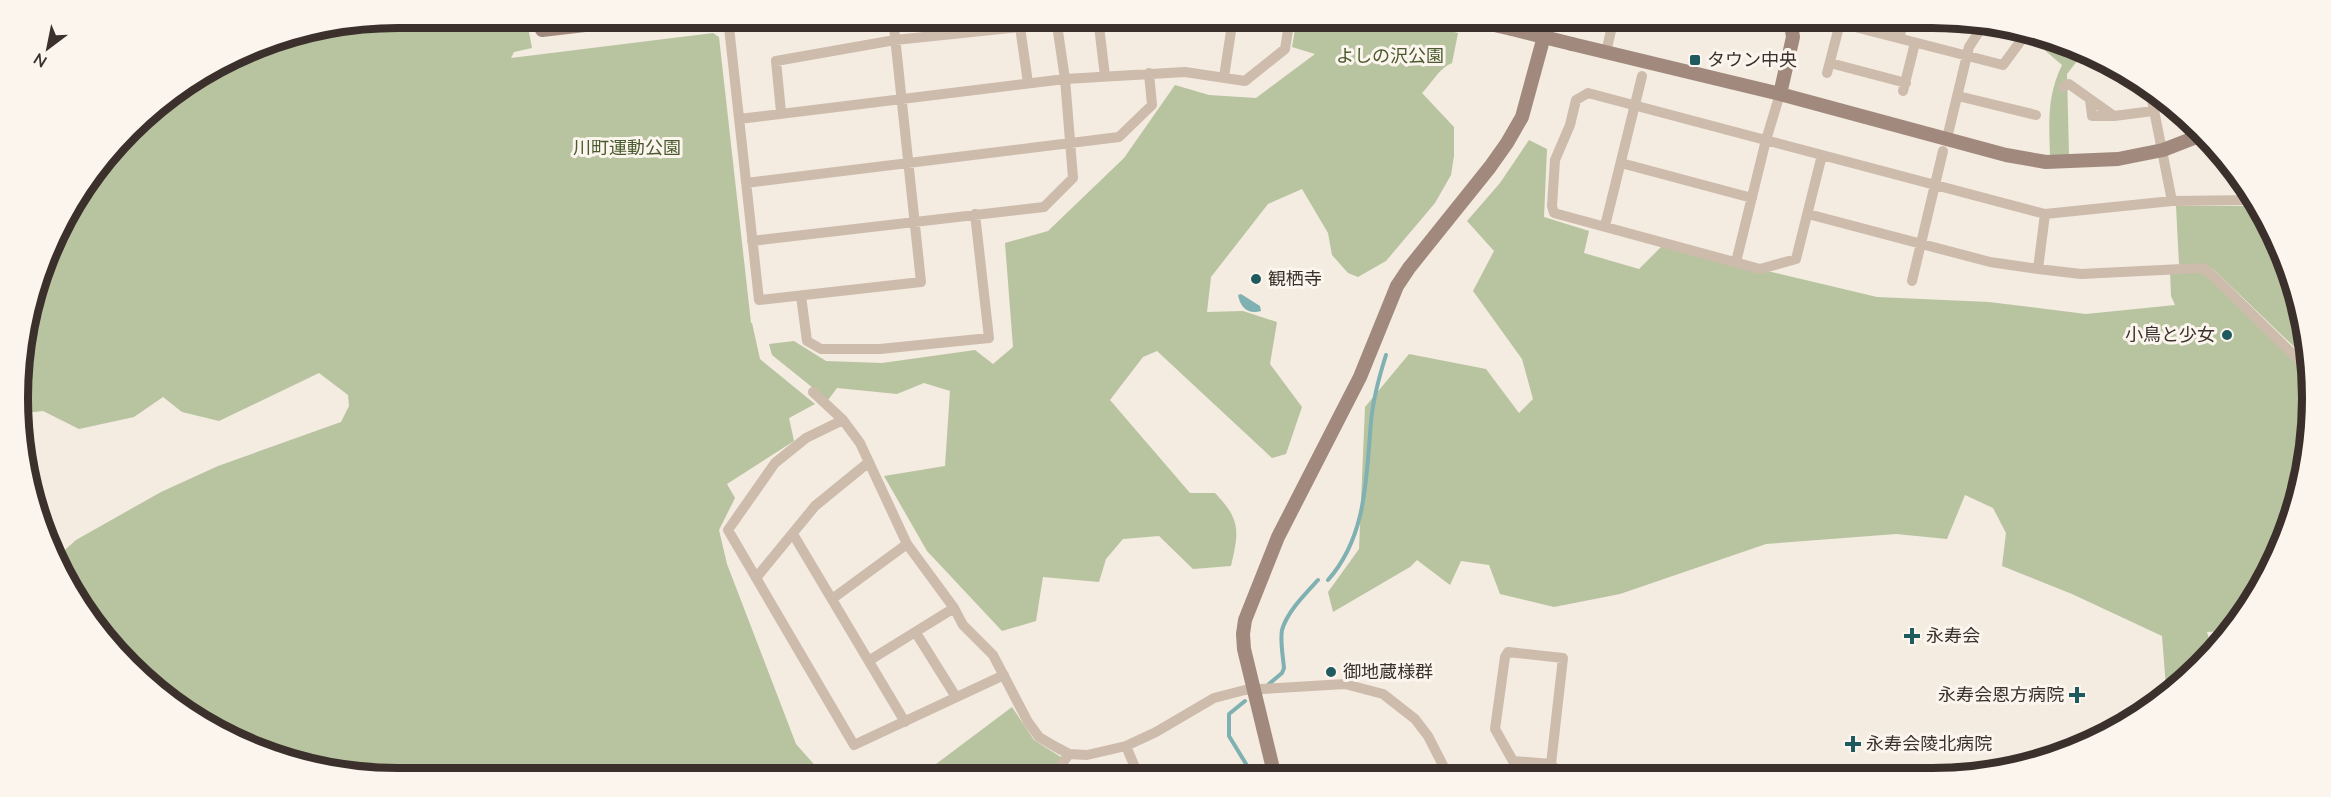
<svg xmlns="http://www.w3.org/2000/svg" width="2331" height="797" viewBox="0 0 2331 797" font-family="'Nunito Sans','Noto Sans JP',sans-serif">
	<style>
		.green { fill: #b8c4a0 }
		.water { fill: #7fb0b2 }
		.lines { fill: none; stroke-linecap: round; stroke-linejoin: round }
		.stream { stroke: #7fb0b2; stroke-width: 4 }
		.street { stroke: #cdbbac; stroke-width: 10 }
		.secondary { stroke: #a18a7d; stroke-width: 14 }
		.secondary-bridge { stroke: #a18a7d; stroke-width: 14 }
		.poi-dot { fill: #1f5a5e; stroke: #fbf5ee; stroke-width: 2 }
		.labels { text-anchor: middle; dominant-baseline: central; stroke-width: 6; stroke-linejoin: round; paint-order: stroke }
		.park-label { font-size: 18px; fill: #4a5a2e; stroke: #fbf5ee }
		.poi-label { font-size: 18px; fill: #3b302b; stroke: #fbf5ee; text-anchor: start }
		.rim { fill: none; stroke: #3b302b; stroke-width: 8 }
	</style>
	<rect width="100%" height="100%" fill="#f4ebe1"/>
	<path class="green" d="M399,18H530L527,22L532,48L514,52L511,58L713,33L719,37L751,323H752L760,359L815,404L789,418L794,441L727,484L735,498L719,530L727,564L796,744L819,770L932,767L1012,707L1034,740L1064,759L1052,778L399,779L300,766L187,715L82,610L58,556L76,540L161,492L218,466L341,422L349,406L348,395L319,373L219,421L182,412L163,397L134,417L79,429L43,411L25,413L21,349L57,230L147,113L253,47Z
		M1297,18H1394L1458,33L1452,63C1439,68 1432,83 1422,93L1454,127V156L1451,175L1435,203L1386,261L1358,277L1348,273L1332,255L1328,233L1302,189L1268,204L1211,277L1207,312L1243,311L1277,322L1270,364L1302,407L1286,454L1272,458L1157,351L1143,357L1110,400L1190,493H1215C1241,520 1239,531 1231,566L1193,569L1159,536L1123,539L1106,559L1099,582L1043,577L1036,621L1002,631L927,551L884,476L945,466L950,391L924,383L897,394L837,388L828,400L772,355L769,344L794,341L826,361L882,363L975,350L993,364L1013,347L1005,243L1048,231L1124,158L1175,85L1209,95L1256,98L1315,54L1292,47Z
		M2040,35L2081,56L2067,74L2069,155H2050C2049,121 2047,96 2062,65L2035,42Z
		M1529,140L1547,149L1544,217L1589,231L1584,253L1639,269L1662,246L1877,297L1989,302L2086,314L2175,305L2171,296L2170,270L2202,268L2308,369L2300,497L2262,589L2228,631L2207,632L2212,649L2184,684L2171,693L2166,687L2162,636L2072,594L2002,566L2006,533L1993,508L1965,495L1947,539L1896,534L1766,544L1620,594L1554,607L1500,594L1489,565L1461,561L1450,585L1417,560L1410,567L1333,612L1328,592L1359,549L1365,407L1409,354L1486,369L1519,413L1533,399L1522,359L1473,291L1494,251L1467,221L1500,183Z
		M2176,206H2260L2262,208L2310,348L2309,361L2213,269L2179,264Z"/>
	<path class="water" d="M1241,294L1260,306L1261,311C1248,315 1240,307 1238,295Z"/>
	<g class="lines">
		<path class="stream" d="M1328,580C1367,536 1366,478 1371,422C1373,399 1379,377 1386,355
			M1269,684L1282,673L1284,668C1283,657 1280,641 1282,630C1287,612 1305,594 1318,580
			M1245,701L1229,714V736L1254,777"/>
		<path class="street" d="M728,18L759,300L921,282L893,18
			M1098,18L1105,76
			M1820,18L2003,65L2028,31
			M1899,38L1905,18
			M1606,52L1614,18
			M1830,63L1906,83
			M1827,73L1840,23
			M1224,77L1233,18
			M2063,87L2069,84L2114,116L2153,111
			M2150,90L2172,201
			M1903,91L1915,43
			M1958,96L2036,115
			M2090,100L2092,116H2114
			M781,112L776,61L895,40L1020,27L1028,83
			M739,119L1065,79L1185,72L1245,81L1285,49L1290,18
			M1947,138L1969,47L1980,30L1970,23
			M1822,155L1796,259L1760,269L1554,213L1552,206L1555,160L1570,125L1576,100L1588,93L2045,214L2172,201L2254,200
			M1621,163L1752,198
			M746,183L1119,137L1152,105L1149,73
			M1808,214L1990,262L2038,269L2081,274L2202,268L2209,272L2308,369
			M1605,226L1642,76
			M752,241L1044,207L1073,178L1065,79L1056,18
			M1736,262L1766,140L1780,94
			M2038,269L2045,214
			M1912,281L1943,151
			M801,296L807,341L821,349H880L989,338L975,214
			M813,392L843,420L860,443L907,544L954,608L963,625L993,655L1028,722L1039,737L1056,747L1069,754L1087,755L1126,746L1156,732L1214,698L1245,690L1345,684L1383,694L1415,719L1428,736L1449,777
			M843,420L806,438L775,463L728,530L854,745L1004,675
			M30,484L37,483
			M793,534L905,722
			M756,578L815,506L869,462
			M832,599L907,544
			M916,633L956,697
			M870,660L954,608
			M1126,746L1139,777
			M1551,764L1563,658L1508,652L1505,657L1495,729L1513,761L1551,764L1563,777
			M1052,778L1069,754"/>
		<path class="secondary" d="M541,18L542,30L645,18
			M1463,18L1512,29
			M1572,44L1780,94L2006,155L2046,162L2118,159L2163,150L2199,136
			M1780,94L1793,37L1790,18
			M1275,777L1244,649L1243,634L1245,620L1278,537L1360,377L1397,286L1409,268L1490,167L1507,143L1522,117L1549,18"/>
		<path class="secondary-bridge" d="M1512,29L1572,44"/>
	</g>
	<g class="poi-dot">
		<rect x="1689" y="54" width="12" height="12" rx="3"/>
		<circle cx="1256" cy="279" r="6"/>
		<circle cx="2227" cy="335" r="6"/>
		<path d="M1909 627h6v6h6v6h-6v6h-6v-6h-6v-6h6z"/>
		<circle cx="1331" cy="672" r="6"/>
		<path d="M2074 686h6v6h6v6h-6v6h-6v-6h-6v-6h6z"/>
		<path d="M1850 735h6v6h6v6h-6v6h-6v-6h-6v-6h6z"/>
	</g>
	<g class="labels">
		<g class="park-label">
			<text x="1390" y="56">よしの沢公園</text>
			<text x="627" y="148">川町運動公園</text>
		</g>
		<g class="poi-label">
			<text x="1707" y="60">タウン中央</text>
			<text x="1268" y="279">観栖寺</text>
			<text x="2215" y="335" text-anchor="end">小鳥と少女</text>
			<text x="1926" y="636">永寿会</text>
			<text x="1343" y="672">御地蔵様群</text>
			<text x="2064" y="695" text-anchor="end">永寿会恩方病院</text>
			<text x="1866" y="744">永寿会陵北病院</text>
		</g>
	</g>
	<path d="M0 0H2331V797H0ZM398 28H1932A370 370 0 0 1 2302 398V398A370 370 0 0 1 1932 768H398A370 370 0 0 1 28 398V398A370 370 0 0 1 398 28Z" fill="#fbf5ee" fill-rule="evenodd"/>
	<path class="rim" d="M398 28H1932A370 370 0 0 1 2302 398V398A370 370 0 0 1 1932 768H398A370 370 0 0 1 28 398V398A370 370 0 0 1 398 28Z"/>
	<g transform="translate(48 48) rotate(212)" stroke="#fbf5ee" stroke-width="4.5" paint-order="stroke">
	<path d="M0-4.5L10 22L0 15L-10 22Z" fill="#3b302b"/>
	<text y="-9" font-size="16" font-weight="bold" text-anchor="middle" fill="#3b302b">N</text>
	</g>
</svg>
